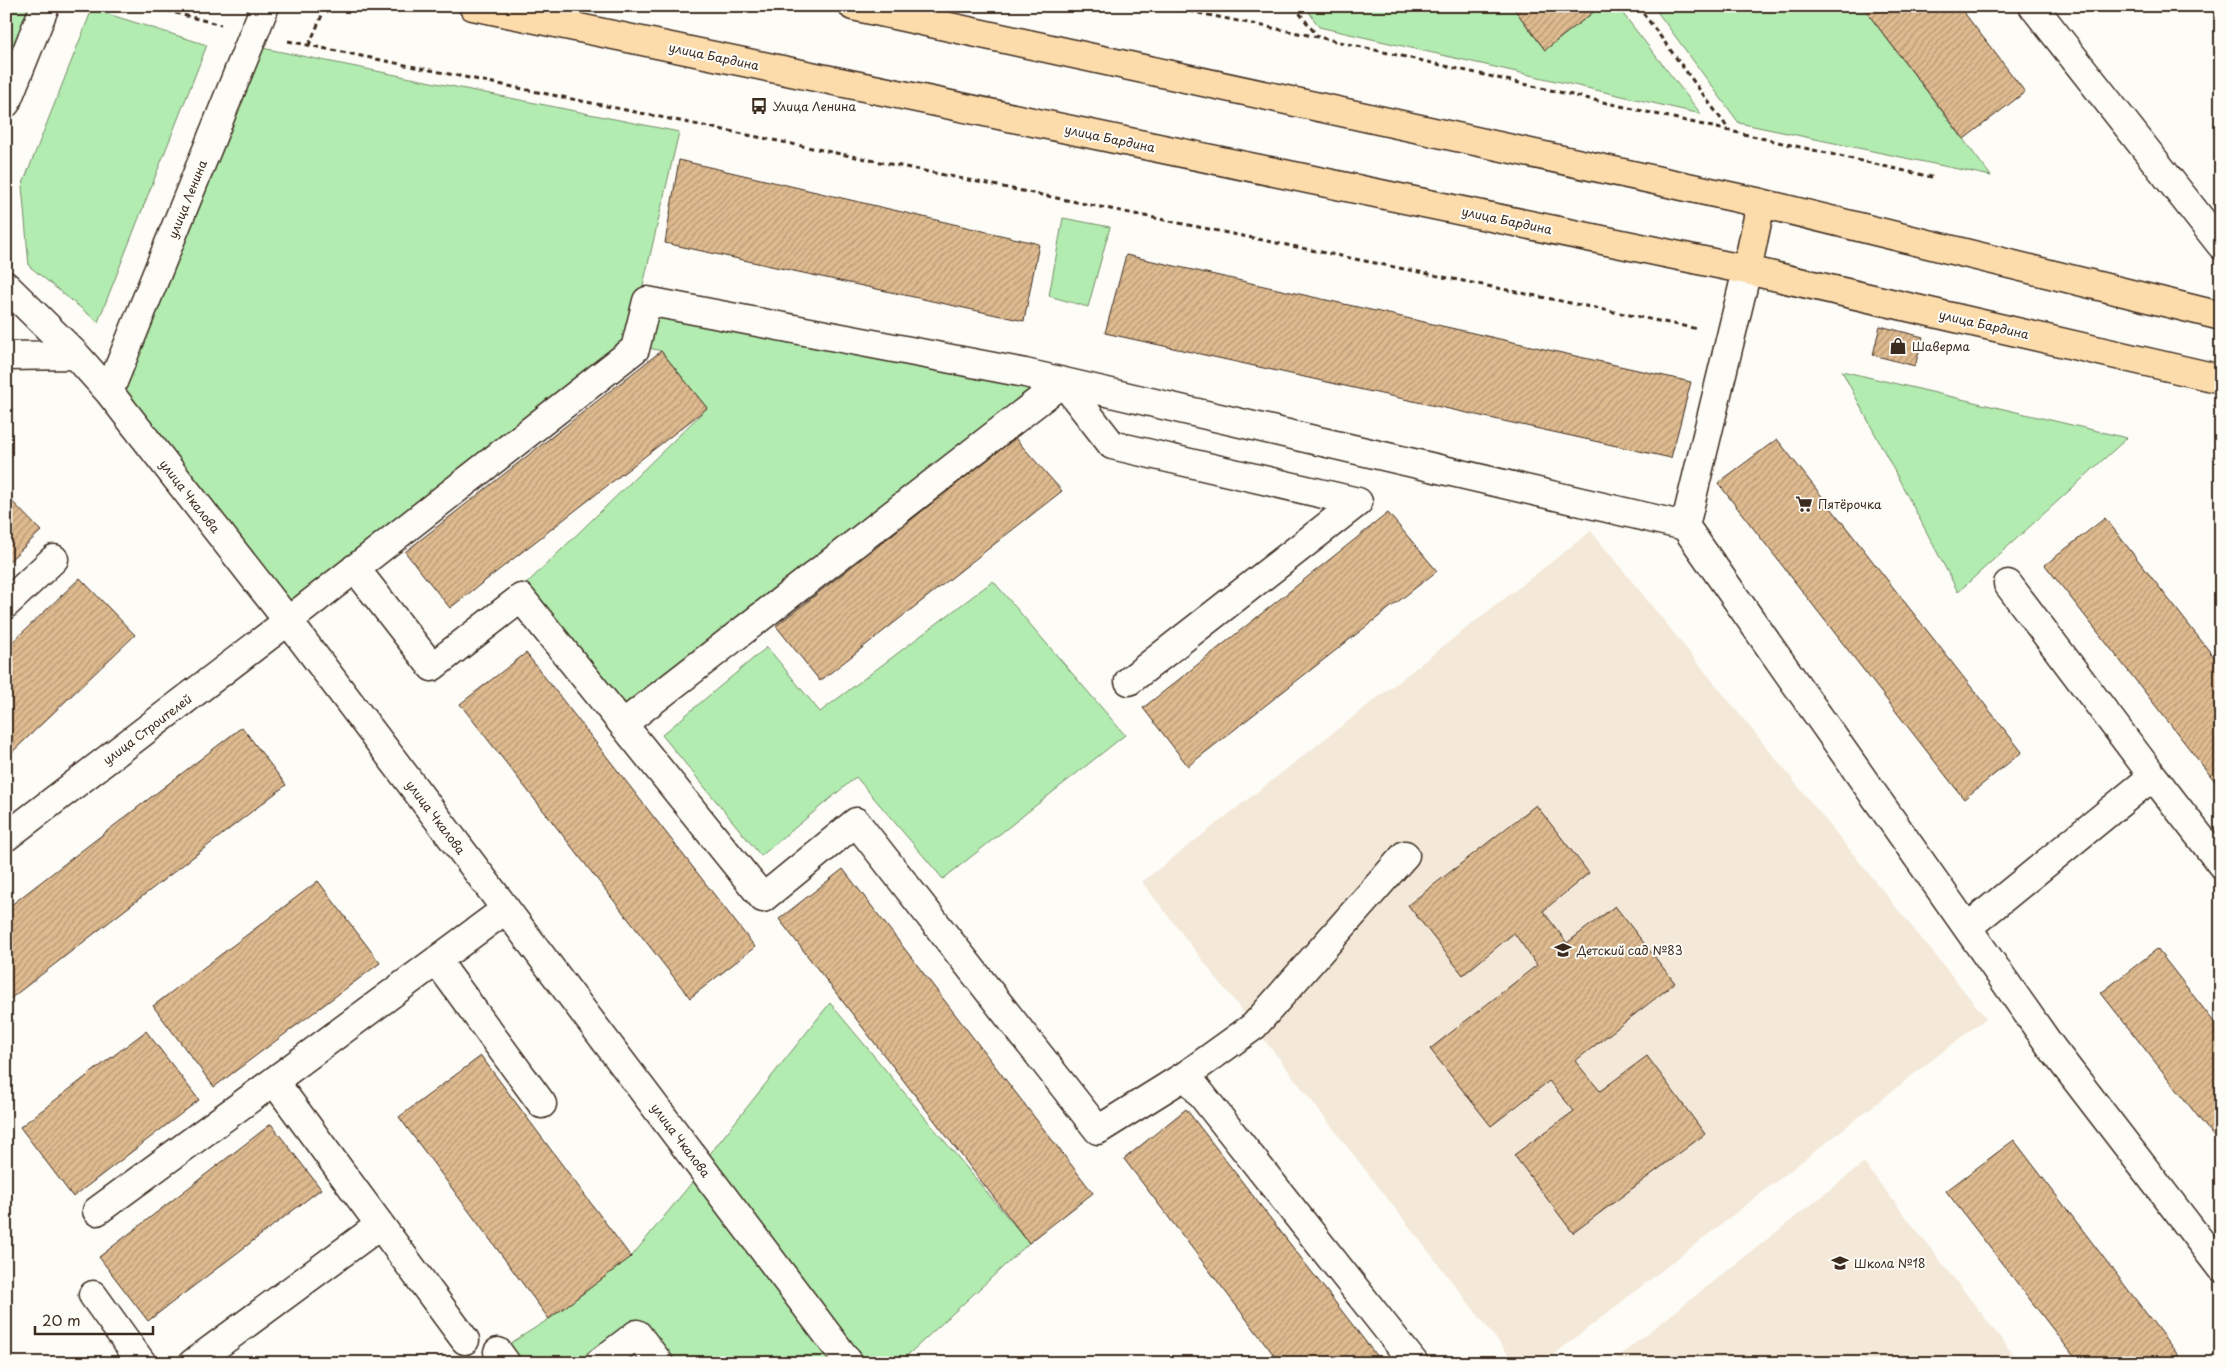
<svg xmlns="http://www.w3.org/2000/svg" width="2227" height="1369" viewBox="0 0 2227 1369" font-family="'Playpen Sans',sans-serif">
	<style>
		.built { fill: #f4e8d8 }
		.green { fill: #b2ecb0; stroke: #768b67 }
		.building { fill: url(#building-hatch); stroke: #3b2a1e }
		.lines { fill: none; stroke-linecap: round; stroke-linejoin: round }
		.minor-casing { stroke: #3b2a1e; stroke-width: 31 }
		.major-casing { stroke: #3b2a1e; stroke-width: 31 }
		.path { stroke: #3b2a1e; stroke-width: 3; stroke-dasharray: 5 4; stroke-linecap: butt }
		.minor { stroke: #fdfcf7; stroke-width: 28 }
		.major { stroke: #fddcac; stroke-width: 28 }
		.labels { text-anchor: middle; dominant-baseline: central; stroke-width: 4; stroke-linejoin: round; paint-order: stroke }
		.street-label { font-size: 12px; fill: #3b2a1e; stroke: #fdfcf7 }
		.poi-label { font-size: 12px; fill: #3b2a1e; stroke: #fdfcf7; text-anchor: start }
	</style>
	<defs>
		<pattern id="building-hatch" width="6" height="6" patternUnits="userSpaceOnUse" patternTransform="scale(1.25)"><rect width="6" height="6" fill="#dfbb90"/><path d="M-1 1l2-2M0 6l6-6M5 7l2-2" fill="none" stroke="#b69875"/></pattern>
	</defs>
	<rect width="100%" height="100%" fill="#fdfcf7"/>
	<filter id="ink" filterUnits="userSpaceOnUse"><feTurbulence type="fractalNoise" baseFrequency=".02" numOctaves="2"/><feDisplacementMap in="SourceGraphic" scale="10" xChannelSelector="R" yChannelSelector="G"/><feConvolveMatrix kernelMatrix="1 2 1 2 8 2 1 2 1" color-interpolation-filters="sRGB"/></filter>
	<g filter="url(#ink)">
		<path class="built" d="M1591,531L1986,1018L1543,1363H1515L1142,882Z
			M1864,1163L2020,1363H1610Z"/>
		<path class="green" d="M6,6H32L6,75Z
			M1305,6H1512L1545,50L1601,6H1617L1701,114L1319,27Z
			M1653,6H1862L1991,176L1739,123Z
			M92,9L207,45L98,322L29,266L22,186Z
			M262,48L679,132L629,345L293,607L124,390Z
			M1063,218L1110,227L1088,307L1049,296Z
			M652,308L1048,385L625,715L522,588L707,408L661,351L642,346Z
			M1842,371L2127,438L1958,592Z
			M993,581L1125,735L943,879L856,777L761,856L662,735L767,647L820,712Z
			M830,1003L1029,1243L899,1363H868L709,1155Z
			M694,1180L833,1363H667L637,1326L589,1363H514L503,1348L549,1319L631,1257Z"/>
		<path class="building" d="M1512,6H1601L1545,50Z
			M1862,6H1959L2025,92L1964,139Z
			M2208,6H2221V23Z
			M679,160L1039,244L1024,321L665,243Z
			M1126,255L1691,382L1671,458L1105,333Z
			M1880,326L1923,337L1915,366L1873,355Z
			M661,351L707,408L450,608L405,552Z
			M1015,438L1062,491L820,681L776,626Z
			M1777,439L2022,752L1964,799L1718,483Z
			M6,495L41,531L6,564Z
			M1388,513L1437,571L1188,766L1143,708Z
			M2105,518L2221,666V789L2045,565Z
			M80,578L135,635L6,758V648Z
			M526,653L755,947L690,998L460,704Z
			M242,727L286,785L6,1002V909Z
			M1536,805L1589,873L1543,911L1567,943L1615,906L1675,983L1575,1061L1600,1091L1647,1056L1705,1134L1573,1233L1514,1155L1574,1111L1549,1081L1491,1126L1430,1049L1537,965L1514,933L1463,975L1408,905Z
			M843,869L1093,1193L1029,1243L779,919Z
			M318,881L380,963L214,1087L153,1006Z
			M2157,949L2221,1031V1146L2101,993Z
			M146,1031L199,1100L73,1197L20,1127Z
			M481,1056L631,1257L549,1319L399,1117Z
			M1186,1109L1382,1363H1280L1124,1159Z
			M271,1124L321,1189L148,1321L99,1257Z
			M2014,1140L2184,1363H2079L1946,1191Z"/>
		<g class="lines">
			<g class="minor-casing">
				<path id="minor" d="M2033,6L2221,245
					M6,103L45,6
					M6,286L76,355L109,392L288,621L849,1363
					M6,356L76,355
					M109,392L265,6
					M1685,526L2051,1047L2221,1268
					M355,568L432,667L521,598L763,898L856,822L1098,1130L1186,1075L1254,1026L1405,855
					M2008,584L2153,776
					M6,604L54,559
					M623,724L1063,382L1112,445L1358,502L1129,681
					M6,837L288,621L635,349L647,301L1025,373L1685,526L1747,270
					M1968,927L2153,776L2221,864
					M437,961L542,1104
					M1186,1075L1414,1363
					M97,1211L274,1081
					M93,1295L142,1363
					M465,1340L274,1081L506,909
					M498,1352L506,1363
					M193,1363L380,1225
					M599,1363L637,1334L659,1363"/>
			</g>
			<g class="major-casing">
				<path id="major" d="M473,6L1747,270L2221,379
					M853,6L1761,203L2221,316
					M1747,270L1761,203"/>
			</g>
			<path class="path" d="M149,6L221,25
				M1163,6L1318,37L1936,178
				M1294,6L1318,37
				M1638,6L1730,131
				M288,41L1698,329
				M309,45L326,6"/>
			<use href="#minor" class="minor"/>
			<use href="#major" class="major"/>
		</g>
	</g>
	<defs>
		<g id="bus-bare" transform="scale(1.35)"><path d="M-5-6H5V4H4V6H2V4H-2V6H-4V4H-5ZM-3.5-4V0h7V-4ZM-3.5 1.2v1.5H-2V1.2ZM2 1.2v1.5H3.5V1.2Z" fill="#3b2a1e" stroke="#fdfcf7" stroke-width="2.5" paint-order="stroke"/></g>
		<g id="shop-bare" transform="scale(1.35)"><path d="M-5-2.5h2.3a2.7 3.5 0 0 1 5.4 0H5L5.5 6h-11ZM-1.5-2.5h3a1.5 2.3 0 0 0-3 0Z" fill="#3b2a1e" stroke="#fdfcf7" stroke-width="2.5" paint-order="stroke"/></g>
		<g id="supermarket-bare" transform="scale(1.35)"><path d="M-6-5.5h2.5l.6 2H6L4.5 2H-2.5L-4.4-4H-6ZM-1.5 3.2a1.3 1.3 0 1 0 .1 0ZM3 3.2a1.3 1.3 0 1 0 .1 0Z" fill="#3b2a1e" stroke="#fdfcf7" stroke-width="2.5" paint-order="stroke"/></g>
		<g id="school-bare" transform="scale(1.35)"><path d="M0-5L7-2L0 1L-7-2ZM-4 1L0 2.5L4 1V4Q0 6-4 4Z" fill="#3b2a1e" stroke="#fdfcf7" stroke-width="2.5" paint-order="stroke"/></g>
	</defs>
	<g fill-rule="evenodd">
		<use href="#bus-bare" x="759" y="106"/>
		<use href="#shop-bare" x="1898" y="346"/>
		<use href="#supermarket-bare" x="1804" y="504"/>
		<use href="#school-bare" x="1563" y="950"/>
		<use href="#school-bare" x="1840" y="1263"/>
	</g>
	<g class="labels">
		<g class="street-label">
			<text transform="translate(714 56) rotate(12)">улица Бардина</text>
			<text transform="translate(1110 138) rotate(12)">улица Бардина</text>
			<text transform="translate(187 199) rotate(-68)">улица Ленина</text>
			<text transform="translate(1507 220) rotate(12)">улица Бардина</text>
			<text transform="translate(1984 324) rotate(13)">улица Бардина</text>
			<text transform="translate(190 496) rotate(52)">улица Чкалова</text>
			<text transform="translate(147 729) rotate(-37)">улица Строителей</text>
			<text transform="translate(436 817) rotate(53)">улица Чкалова</text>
			<text transform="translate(681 1140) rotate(53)">улица Чкалова</text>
		</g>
		<g class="poi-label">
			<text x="773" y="106">Улица Ленина</text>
			<text x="1912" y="346">Шаверма</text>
			<text x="1818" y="504">Пятёрочка</text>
			<text x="1577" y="950">Детский сад №83</text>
			<text x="1854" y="1263">Школа №18</text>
		</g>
	</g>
	<rect width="2227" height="1369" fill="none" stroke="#fdfcf7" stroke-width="25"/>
	<rect x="12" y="12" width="2202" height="1344" fill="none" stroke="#3b2a1e" stroke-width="2" filter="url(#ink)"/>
	<path d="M35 1326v8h118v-8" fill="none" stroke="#3b2a1e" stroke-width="2.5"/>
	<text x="42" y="1326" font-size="15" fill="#3b2a1e" stroke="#fdfcf7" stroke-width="4" paint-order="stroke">20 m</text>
</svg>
